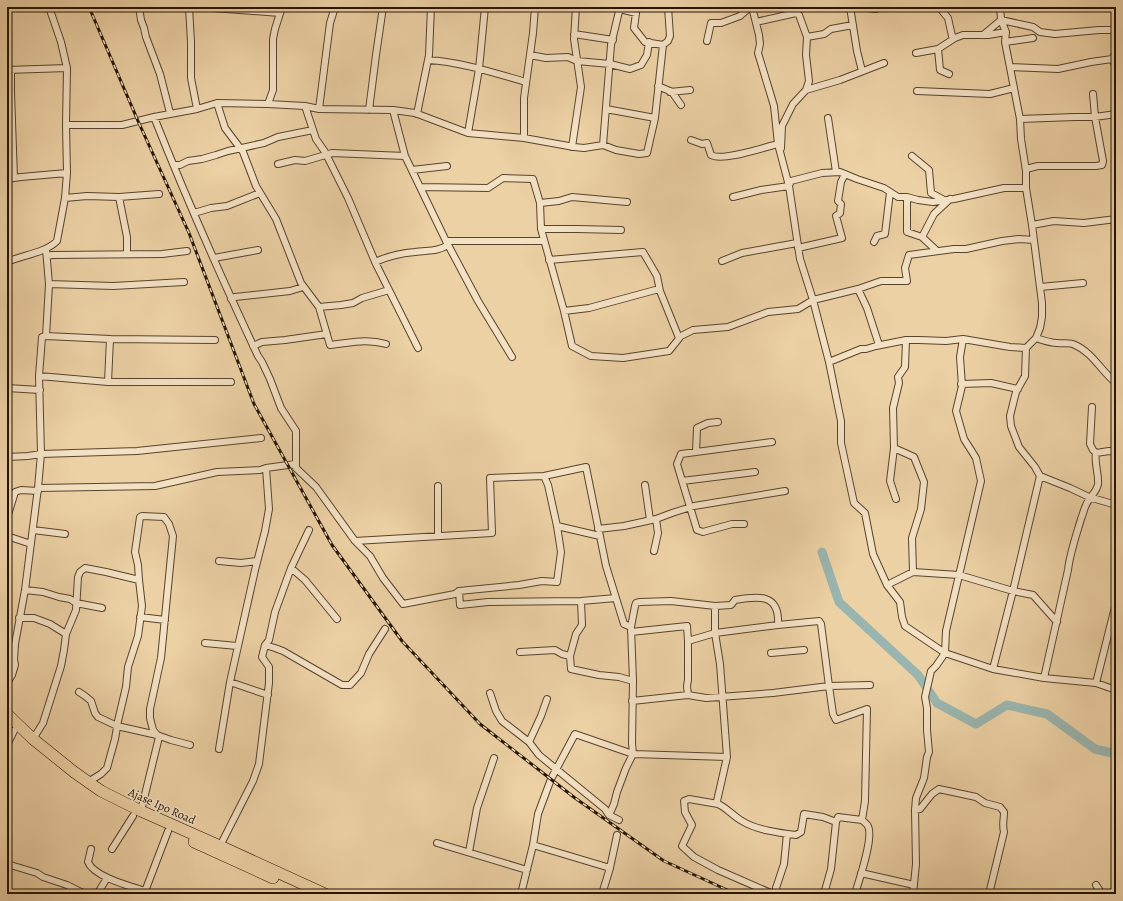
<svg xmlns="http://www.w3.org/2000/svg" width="1123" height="901" viewBox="0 0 1123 901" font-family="Alegreya,serif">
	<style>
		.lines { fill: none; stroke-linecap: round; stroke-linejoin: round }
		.river { stroke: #9ab5af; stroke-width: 9 }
		.street-casing { stroke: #58432d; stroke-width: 8 }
		.highway-casing { stroke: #261405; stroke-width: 12 }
		.street { stroke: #f3e1c4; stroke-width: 6 }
		.highway { stroke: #ecd1a5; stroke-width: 11 }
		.rail-casing { stroke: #261405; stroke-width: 3 }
		.rail { stroke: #f3e1c4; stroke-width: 1.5; stroke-dasharray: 4.5; stroke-linecap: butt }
		.labels { text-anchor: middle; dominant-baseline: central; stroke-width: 3; stroke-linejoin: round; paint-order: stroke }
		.street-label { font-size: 12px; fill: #261405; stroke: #f3e1c4 }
	</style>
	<rect width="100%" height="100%" fill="#ecd1a5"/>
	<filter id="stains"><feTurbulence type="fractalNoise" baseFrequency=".005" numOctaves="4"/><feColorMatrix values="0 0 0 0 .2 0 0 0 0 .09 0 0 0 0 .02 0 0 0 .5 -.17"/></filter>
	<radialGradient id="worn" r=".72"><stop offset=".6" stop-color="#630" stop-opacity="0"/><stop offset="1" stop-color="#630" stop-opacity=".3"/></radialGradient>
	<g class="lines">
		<path class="river" d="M822,552L839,602L918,675L937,703L976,724L1007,705L1047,714L1095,749L1116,754"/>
		<g class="street-casing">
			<path id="street" d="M139,7L141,20L144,28L146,37L160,74L170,113
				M189,7L191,42V78L197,109
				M199,7L280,13
				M612,7L636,13L634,28L645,42L663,45L668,41L670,36L668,7
				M752,7L759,35L760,44L758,53L774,106L778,144
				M850,7L857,51L862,71
				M858,7L876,9L881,7
				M939,7L948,18L952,36L955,38
				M1000,7L1001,20L1006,32L1005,42L1020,119L1021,139L1026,171V188L1032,225L1042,303V317L1040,328L1036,338L1026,348L1025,376L1016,392L1010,416L1011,426L1019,447L1035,467L1040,476L1070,488L1089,497L1116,505
				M756,22L796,13L799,15L807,37L806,55L809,81L806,90
				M574,34L613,40
				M983,35L1001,20L1033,27L1040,32L1055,34L1099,30H1116
				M807,37L824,34L831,29L853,25
				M707,41L711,23H721L740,16L750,7
				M1005,42L1033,38
				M938,49L940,70L949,74
				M916,53L938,49L955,38L963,35H988L1006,32
				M530,55L546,58L568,57L577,61L610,64L630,69L641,65L647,55L649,42
				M1112,59L1115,65L1116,73
				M428,60C462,62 494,73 526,82
				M1010,67L1058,69L1091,62L1112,59L1116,52
				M7,70L67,68
				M11,70V92L14,178
				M658,86L672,92L681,105
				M917,91L990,94L1014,88
				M670,92L690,90
				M217,103L225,128L243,152L256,186L276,219L301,283L319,307L330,345C350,343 366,338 386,344
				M268,104L273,90V39L275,29L282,7
				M305,106L316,139L325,152L348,198L376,264L418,348
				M319,109L330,23L335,7
				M606,109L655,118
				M369,110L376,55L383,7
				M393,110L405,156L446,241L478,301L512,357
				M417,114L429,55L431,7
				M154,117C186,198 221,277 258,356L262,362L270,379L281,408L296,431V468L316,487L355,541L492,533L490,478L544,476L548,485L557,526L561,552L557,582L542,581L519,585L459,591L455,594L403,604L383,578L370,556L355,541
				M828,118L836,172
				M1020,119L1075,117H1095L1116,114
				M66,125H122L154,117L197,109L217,103L268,104L305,106L319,109L393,110L415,113L468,133L524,138L574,147L584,148L603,145L616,150L639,154L647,153L655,118L663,45
				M468,133L479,69L485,7
				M524,138V98L533,33L535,7
				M691,140L702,144L707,143L711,155C722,162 765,147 778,144L789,186L800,259L813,300L829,362
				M603,145L611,45L620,7
				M572,147L581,87L574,39L576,7
				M781,148L782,126L793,104L806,90L840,80L884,63
				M912,156L929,170L931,193L944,200
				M278,164L295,160L305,161L332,153L405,156
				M174,165H180L188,161L202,159L216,155L228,151L264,143L278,137L313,130
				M1026,169L1038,166H1096L1102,165L1103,161L1095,117L1093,94
				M412,170L447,166
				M7,179L21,177L67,173
				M420,187L488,188L503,178L533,179L540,203L541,229L564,311L572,346L591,356L623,358L669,351L681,336L693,330L728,327L768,312L798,309L813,300L858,289L881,281H907L905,268L909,255L954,249H966L1002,241L1019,239L1034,240
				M119,197L127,237V254
				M733,197L761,190L789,186L791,181L822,173L840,172L857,179L884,188L898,197H907L918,200L933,202L954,199L1004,188H1026
				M907,197V232L922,237L937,251
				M65,198L87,196L119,197L159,194
				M540,203L559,201L572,197L627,202
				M194,213L211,208L227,206L260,193
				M1032,225L1054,221L1084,223L1116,219
				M541,229H577L621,230
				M922,237L934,214L950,199
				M446,241H544
				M874,242L877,236L885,234L890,192
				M798,248L842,238L836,216L840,213L841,204L838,201L841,182L845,174
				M47,256L52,255L162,254L187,251
				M214,258L258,250
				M549,260L643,252L657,276L660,291L679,338
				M722,261L742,253L797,243
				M7,262C23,255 45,253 57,241L65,198L67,173L66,125L67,68L61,42L49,7
				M375,262C386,257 403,253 415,252C427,250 437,252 448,245
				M49,284L113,286L184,282
				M1040,287L1083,283
				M858,289L867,308L879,345
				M231,299L235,297L290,291L303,287
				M319,307L341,305L353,303L362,298L389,290
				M564,311L589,308L659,289
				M46,336L110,339L215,340
				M1036,338C1042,340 1050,343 1057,343C1063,344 1070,342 1075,345C1092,352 1102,372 1116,383
				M253,346L262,342L285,340L327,334
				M1026,348L1010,347L963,339L946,341L919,340H906L876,346L866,349H861L829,362L841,421V443L854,503L865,513L873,554L887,585L900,602L902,617L905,626L945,653L993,669L1044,678L1096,683L1116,690
				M39,376L108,382H231
				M108,382L110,339
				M961,384L991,383L1018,389
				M7,388L40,390
				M894,448L914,457L924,482L921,509L912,538L913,572
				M696,452L697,428L708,423L718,422
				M1096,453L1109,451L1116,452
				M7,457L28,456L41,454L137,451L261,438
				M266,468L269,509L265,531L255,570L230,682L268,695
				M544,476L586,467L606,566L624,624L631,627L633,681L632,743L633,754L626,768L617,792L614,804L609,815L605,809L539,755L529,742L541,716L547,699
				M682,481L755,472
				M645,485L650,520
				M438,486V536
				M38,488L155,486L217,472L260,470L266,468L295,464
				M896,499L890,481L894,448L893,408L899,383L898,377L905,367L906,340
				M7,518L15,492L21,490L38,491
				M744,524H732L703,532L697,530L677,464L681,454L772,442
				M557,526L600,536
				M598,529L624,526L656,519L672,513L694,506L785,491
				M33,530L65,534
				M7,536L31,544
				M654,551L658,533L656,519
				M219,561L241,563L257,561
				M291,568L305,580L337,619
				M139,580L138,565L135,552L140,517L142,516L164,517L169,524L173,536L161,658L150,709V718L153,730L159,737L141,811
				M887,585L913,572L959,575L1013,591L1033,595L1057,622
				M25,590L43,592L59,597L70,599L76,603L102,608
				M459,591L460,605L488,602L581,601L616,598
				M715,606V633L720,664L727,757L717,801L718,804C727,808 733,816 742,821C756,830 780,833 796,835L801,832L804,814L823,817L836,822L831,869L824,894
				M140,617L165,620
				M19,618H34L50,624L66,634
				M631,627L635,606L636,603L640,602L671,601L715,606L731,605L735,600C758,596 780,593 778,625
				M631,632L687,626L688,641
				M205,643L237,646
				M265,645L275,648L283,651L342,685H350L361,673L369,654L385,629
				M520,652L555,650L562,654L570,656L571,669L599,675L619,677L633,681
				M771,653L804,650
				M570,656L576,634L582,625L581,601
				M993,669L1013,591L1040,476
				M1044,678L1068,570C1070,553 1076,536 1081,519C1083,514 1084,509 1086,505C1089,497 1097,492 1098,484C1099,474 1094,463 1096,453L1093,450L1090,444L1092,407
				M7,683L12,675L15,665L14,659L15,644L25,590L38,488L41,454L39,376L42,337L46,336L49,284L46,249
				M1096,683L1116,603
				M79,692L85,696L91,701L95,713L98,717L117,726L157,735L171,740L190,745
				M490,693L496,711L502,721L529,742
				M632,701L688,695L706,698L773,693L829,686L821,624L819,621L778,625L715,633L688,641V680L687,686L688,695
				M33,739L43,723L61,666L64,650L66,634L76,610L78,577L80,572L85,568L106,572L139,580L142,606L138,636L128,667L126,687L118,721L115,739L107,768L101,774L88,782
				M7,745L14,731
				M219,749L230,682
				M718,804L689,799L684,801L685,812L692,825L682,846L694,857L718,870L773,894
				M915,810L920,809L932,794L939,789L976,797L985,803L1000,807L1004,812C1004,820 1002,824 1004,832L989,894
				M609,815L619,820
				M836,822L838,817L862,820
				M437,843L527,870
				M533,845L610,868
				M220,846L253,781L259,764L269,683V667L262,657L265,645L269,640L275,612L291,568L309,530
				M91,849L88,862C94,877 130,886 145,891
				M112,849L133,816
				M469,852L477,808L494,758
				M7,864L37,873L43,877L67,885L85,894
				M861,873L914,885
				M1096,885L1102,894
				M100,894L99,891L107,878
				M144,894L168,831
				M521,894L533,845L538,814L551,779L575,734L633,754L727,757
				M602,894L610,868L617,835
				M778,894L776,888L784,864L787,834
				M855,894C859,880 874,838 868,826C867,824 864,822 862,820L865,801L867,709L836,720L833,714L829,686L870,685
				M913,894L916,864L915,810L916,798L924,778L927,757L929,752L927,730V708L925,697L931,671L936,666L945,653L946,631L981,481L976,458L964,439L956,411L962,386L960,357L963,339"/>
		</g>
		<g class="highway-casing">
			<path id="highway" d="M7,714L33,739L74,772L101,791L141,811L220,846L325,894
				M194,842L273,878"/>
		</g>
		<use href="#street" class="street"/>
		<use href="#highway" class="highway"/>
		<g class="rail-casing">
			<path id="rail" d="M89,7L138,121L189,233L254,404L332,545L402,641L480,724L575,798L664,861L736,894"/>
		</g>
		<use href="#rail" class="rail"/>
	</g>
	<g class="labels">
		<g class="street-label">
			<text transform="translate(162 806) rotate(24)">Ajase Ipo Road</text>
		</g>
	</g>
	<rect width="1123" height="901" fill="none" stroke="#ecd1a5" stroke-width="24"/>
	<rect x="8" y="8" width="1107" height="885" fill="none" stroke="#261405" stroke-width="2"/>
	<rect x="12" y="12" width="1099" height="877" fill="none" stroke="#261405"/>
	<rect width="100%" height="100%" filter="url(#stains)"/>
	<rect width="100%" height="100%" fill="url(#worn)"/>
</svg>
